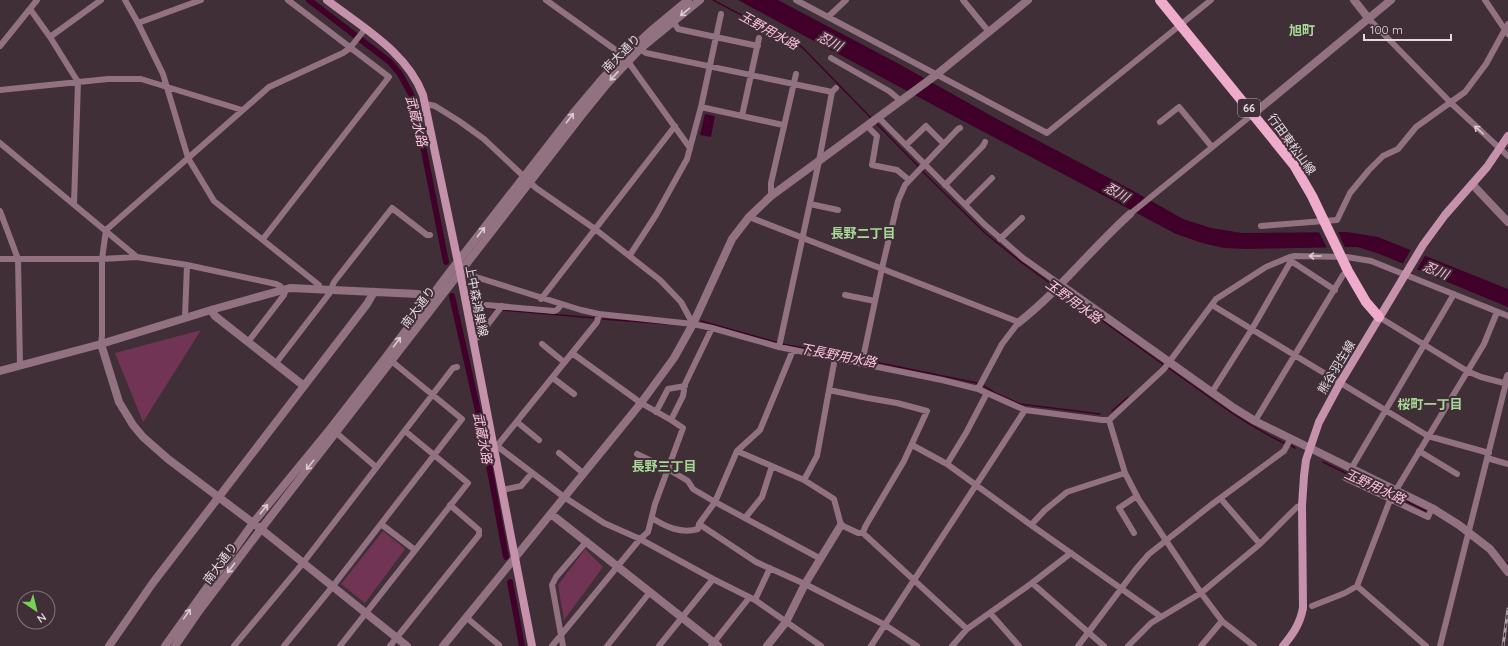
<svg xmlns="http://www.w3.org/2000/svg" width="1508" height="646" viewBox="0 0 1508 646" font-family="Quicksand,'Noto Sans JP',sans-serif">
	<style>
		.green { fill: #713455 }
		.water { fill: #400029 }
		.pier { fill: #402f37 }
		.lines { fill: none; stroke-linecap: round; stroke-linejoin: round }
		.stream { stroke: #400029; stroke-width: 1.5 }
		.canal { stroke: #400029; stroke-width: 6 }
		.minor { stroke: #927181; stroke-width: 6 }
		.tertiary { stroke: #927181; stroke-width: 8 }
		.secondary { stroke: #c692ab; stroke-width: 8 }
		.primary { stroke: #eeabcc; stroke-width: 10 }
		.rail-casing { stroke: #ab9ea4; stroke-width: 3 }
		.rail { stroke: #402f37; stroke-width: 1.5; stroke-dasharray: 4.5; stroke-linecap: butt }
		.oneway { stroke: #d9cad1 }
		.labels { text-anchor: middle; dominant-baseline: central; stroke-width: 4; stroke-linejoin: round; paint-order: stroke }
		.shield { fill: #402f37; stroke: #b4a7ad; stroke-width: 1 }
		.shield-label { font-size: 11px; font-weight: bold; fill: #e5dadf }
		.street-label { font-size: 12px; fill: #e5dadf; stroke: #402f37 }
		.water-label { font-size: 13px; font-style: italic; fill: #fec0de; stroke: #402f37 }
		.neighbourhood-label { font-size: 13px; font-weight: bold; fill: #a8d999; stroke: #402f37 }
	</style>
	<rect width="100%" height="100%" fill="#402f37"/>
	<path class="green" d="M201,330L143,422L115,353Z
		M383,531L405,549L365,603L341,584Z
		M585,549L603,567L564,620L558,585Z"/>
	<path class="water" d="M738,0H778L899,64L997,119L1130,189L1183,219L1211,228L1242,233L1347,232L1378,237L1508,289V307L1377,253L1357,247L1246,249L1224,248L1202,243L1176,234L950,114Z
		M705,114L715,116L711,137L700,135Z"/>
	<path class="pier" d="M1318,230H1337L1346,250H1328Z
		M1412,248L1426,254L1416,271L1402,265Z"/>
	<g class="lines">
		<path class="stream" d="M713,0L802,47L871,118
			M877,124L919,167
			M921,170L985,233L1021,262L1055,287
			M1060,290L1164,365
			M473,307L497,309
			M502,310L594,318
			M603,319L667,324
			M701,321L779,343
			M782,344L861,359
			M865,360L977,383
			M1167,367C1206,394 1243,424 1286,444
			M984,386L995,393L1020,404L1100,414
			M1112,411L1128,397
			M1290,445L1295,448
			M1323,462L1391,495
			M1395,496L1426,511
			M1507,563L1508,564"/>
		<path class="canal" d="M309,0L390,62L400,74L411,94L415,105L446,262
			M452,296L483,433L506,557
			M510,582L522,646"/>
		<path class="minor" d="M125,0L138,23L201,0
			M546,0L624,56L690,148
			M796,0L1047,133L1211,0
			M963,0L989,32
			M1485,0L1508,34
			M30,9L50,37L78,82L74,204
			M828,17L846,0
			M1369,19L1451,103L1508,156
			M673,21L678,29L758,46
			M138,23L163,74L188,158L214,201L319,285V289
			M50,37L101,0
			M0,46L37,0
			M640,49L646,53L832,92
			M831,58L889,91L901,101
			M0,90L108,79H141L242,110
			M426,104L435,106L459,121L484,139L536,188L595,229L660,280L681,302L693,324L599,314L581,310L460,272
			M701,107L783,125
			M742,116L759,38
			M879,118L984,224L1023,258L1061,285
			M1160,122L1179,107L1212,147
			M867,126L877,136L872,165L897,170L909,180
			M0,143L137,257
			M906,145L926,126L944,144
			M945,185L983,146L985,142
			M771,196V183L796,74
			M810,204L838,210
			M965,205L992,178
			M0,211L18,259L20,366
			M1130,214L1253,114
			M749,217L1016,321L1018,323L1002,344L978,389
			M1261,226L1337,220L1350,193L1369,170L1383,156L1398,149L1416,127L1465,92L1486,64L1508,24
			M263,239L389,77L288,0
			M1000,239L1022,218
			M630,255L656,215L687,159L701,107L721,14
			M0,259H102L137,257L187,265L276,284L280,286L285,292L284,295L248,342
			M1291,261L1335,290
			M845,295L875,301
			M541,299L675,126
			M486,305L554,311L557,310L561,305
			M1212,305L1428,436L1489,453
			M185,317L187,265
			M1379,317L1467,371L1481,377L1508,384
			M712,328L779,347L942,380L978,389L1025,410L1102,420H1109L1164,369L1216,299L1266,267L1290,257L1295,256L1347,257L1371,261L1508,316
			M473,341L479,336L502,306
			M101,344L102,335V259L106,230L269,87L343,53L350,48L365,29
			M542,344L564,362
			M779,347L819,161L832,92L836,88
			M389,359L462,419
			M276,363L329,294L334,282L392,208L427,235H430
			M862,363L882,268L898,201L905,185L958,129L960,128
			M553,378L574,394
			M1212,392L1252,329L1291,261L1290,257
			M656,412L668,389L685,386
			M671,420L683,396L685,384L712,328L693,324
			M1109,420L1125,473L1139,500L1201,593L1222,621L1254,646
			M1255,421L1343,275L1348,271
			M517,422L539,440
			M333,430L376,467
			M912,445L947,464L966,433L987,393
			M497,446L564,497L604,523L640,539L713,579L755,600L821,646
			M495,447L497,446L597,322L599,314
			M737,451L760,430L793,350
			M1419,451L1457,474
			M559,453L583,473
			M637,454L668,469L688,481L693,489L715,502L821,559
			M1487,458L1508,464
			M947,464L1031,525L1045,510L1067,492L1125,473
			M1351,469L1454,294
			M1345,478L1428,517L1432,508
			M804,480L834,499L841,525L858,533H863L865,527L904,461L927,411L897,403L868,398L829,390L835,358
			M502,490L521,486L532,473
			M1221,499L1260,544
			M652,518C666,527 681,534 698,529L699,524L715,502L737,451L804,480L817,456L829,390
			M745,518L762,497L772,466
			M381,524L415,550
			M699,524L756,562L805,584L885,625L917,646
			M1031,525L1160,616
			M863,533L967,629
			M1134,533L1119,508L1137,496
			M1032,583L1104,646
			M1357,586L1426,646
			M755,600L770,568
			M1312,606L1345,593L1357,586L1390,500L1484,344L1497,312
			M990,613L1019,646
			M467,618L499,645L498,646
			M234,646L303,563L453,368L457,367
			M284,646L333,586L462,419
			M340,646L468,483L405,431
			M390,646L479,535V530L450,505
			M552,646L640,539L648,532L655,504L683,428L671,420L641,403L572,353
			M563,646L552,585L556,577L587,541
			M607,646L650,592
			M659,646L713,579
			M711,646L749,598
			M871,646L1025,410
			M952,646L967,629L1032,583L1071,553
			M1078,646L1136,569L1149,554L1211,505L1284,451L1290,440
			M1128,646L1151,623L1201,593L1260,544L1297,507L1302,505
			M1201,646L1222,621
			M1440,646L1506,383"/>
		<path class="tertiary" d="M1354,0L1369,19
			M1253,114L1391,0
			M1472,184L1508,222
			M1061,285L1234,408L1255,421L1432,508L1459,525L1490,549L1508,572
			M211,310L215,316L304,386L367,304L374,292
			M1018,323C1059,291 1091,249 1130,214
			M101,344L119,402L133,425L143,437L168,459L261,529L407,646
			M0,371L101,344L211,310L290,288L418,294L434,300
			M1506,383L1508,376
			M551,514L718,646
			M109,646L152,584L304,386
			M165,646L253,523L330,429L386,357L449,273L575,111L602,79L624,56L653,29L688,0
			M175,646L199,611L261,529L581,116L607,84L640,49L700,0
			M443,646L641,403L674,358L693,324L732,239L749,217L771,196L936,75L1028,0
			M767,646L786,622L805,584L841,525"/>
		<path class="secondary" d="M327,0C362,27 407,52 423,95L460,272L532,646
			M1283,646C1293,634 1300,624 1303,608L1302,505L1304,476L1306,460L1319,422L1340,383L1423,245L1445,215L1487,167L1508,136"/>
		<path class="primary" d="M1160,0L1294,165L1312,196L1348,271L1366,302L1379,317"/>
		<g class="rail-casing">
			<path id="rail" d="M1503,646L1508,609"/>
		</g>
		<use href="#rail" class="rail"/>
	</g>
	<defs><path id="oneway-shaft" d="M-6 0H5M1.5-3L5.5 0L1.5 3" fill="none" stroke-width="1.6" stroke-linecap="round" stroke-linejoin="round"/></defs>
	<g class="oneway">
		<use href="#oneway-shaft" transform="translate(685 12) rotate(141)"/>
		<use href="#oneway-shaft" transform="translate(614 76) rotate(133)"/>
		<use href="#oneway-shaft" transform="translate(570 118) rotate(-53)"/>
		<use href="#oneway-shaft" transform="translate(1479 130) rotate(-138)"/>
		<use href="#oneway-shaft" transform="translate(481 232) rotate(-52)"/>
		<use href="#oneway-shaft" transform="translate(1315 256) rotate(180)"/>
		<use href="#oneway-shaft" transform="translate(397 342) rotate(-54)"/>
		<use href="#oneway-shaft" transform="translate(310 465) rotate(128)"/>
		<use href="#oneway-shaft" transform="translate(264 509) rotate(-51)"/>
		<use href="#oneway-shaft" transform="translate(231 568) rotate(127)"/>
		<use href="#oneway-shaft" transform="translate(187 614) rotate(-55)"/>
	</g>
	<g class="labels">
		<rect class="shield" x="1238" y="99" width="22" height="18" rx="3"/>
		<g class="shield-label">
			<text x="1249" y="108">66</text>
		</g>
		<g class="street-label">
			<text transform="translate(621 53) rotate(-45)">南大通り</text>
			<text transform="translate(1292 144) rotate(54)">行田東松山線</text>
			<text transform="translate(477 301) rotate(79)">上中森鴻巣線</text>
			<text transform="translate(418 307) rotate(-53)">南大通り</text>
			<text transform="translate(1336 367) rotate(-59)">熊谷羽生線</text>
			<text transform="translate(220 563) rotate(-53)">南大通り</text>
		</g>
		<g class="water-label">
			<text transform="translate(769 30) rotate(29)">玉野用水路</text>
			<text transform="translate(830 41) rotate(27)">忍川</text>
			<text transform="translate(417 121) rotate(76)">武蔵水路</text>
			<text transform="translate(1117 192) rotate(29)">忍川</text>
			<text transform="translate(1436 270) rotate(22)">忍川</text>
			<text transform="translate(1074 301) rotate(36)">玉野用水路</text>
			<text transform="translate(838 355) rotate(11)">下長野用水路</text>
			<text transform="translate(483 438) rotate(79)">武蔵水路</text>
			<text transform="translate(1375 486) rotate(25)">玉野用水路</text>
		</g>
		<g class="neighbourhood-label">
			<text x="1302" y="30">旭町</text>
			<text x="863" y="233">長野二丁目</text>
			<text x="1430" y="404">桜町一丁目</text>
			<text x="664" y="466">長野三丁目</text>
		</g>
	</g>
	<g transform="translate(36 610) rotate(145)"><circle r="19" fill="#402f37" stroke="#82737a"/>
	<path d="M0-3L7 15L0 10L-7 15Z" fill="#78d258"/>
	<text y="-6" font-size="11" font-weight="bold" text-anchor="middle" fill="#e5dadf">N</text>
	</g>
	<path d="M1364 34v6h87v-6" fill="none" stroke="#e5dadf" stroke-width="2"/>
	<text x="1370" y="34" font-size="12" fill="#e5dadf" stroke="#402f37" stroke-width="3" paint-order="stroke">100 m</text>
</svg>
